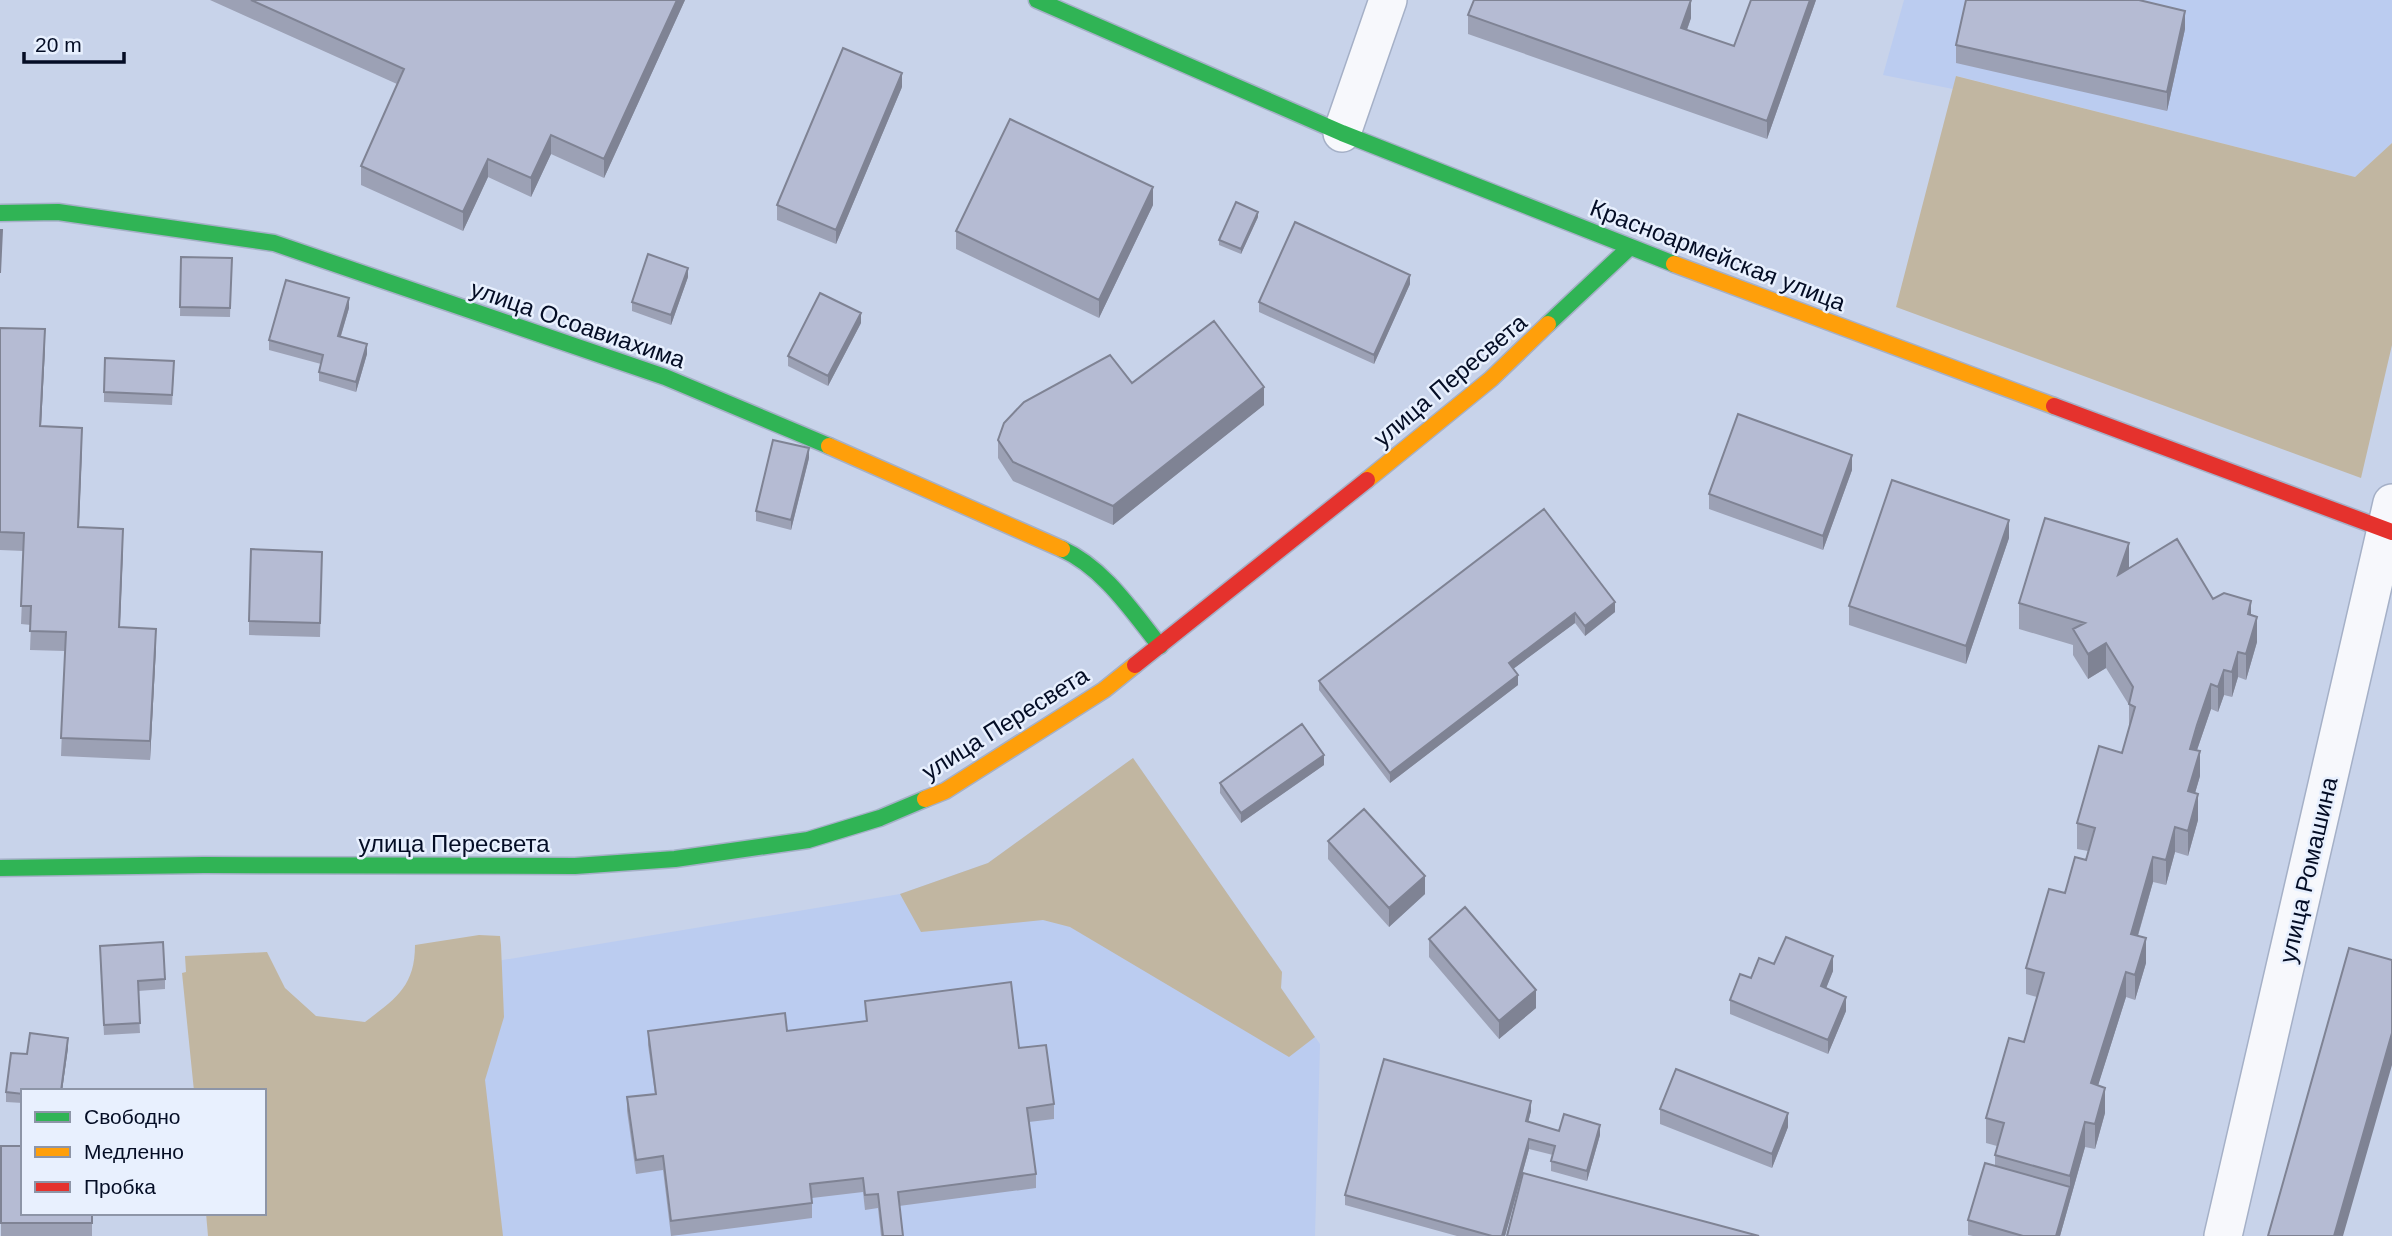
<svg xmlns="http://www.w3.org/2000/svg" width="2392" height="1236" viewBox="0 0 2392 1236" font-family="Helvetica,sans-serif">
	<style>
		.built { fill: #bbccf0 }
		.green { fill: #c1b6a1 }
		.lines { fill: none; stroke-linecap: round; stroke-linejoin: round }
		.street-casing { stroke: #a5b0c7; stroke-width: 40 }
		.fast-casing { stroke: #a5b0c7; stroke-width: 19 }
		.slow-casing { stroke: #a5b0c7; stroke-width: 19 }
		.jam-casing { stroke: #a5b0c7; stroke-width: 19 }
		.street { stroke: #f7f8fc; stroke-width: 37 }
		.fast { stroke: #30b455; stroke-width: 16 }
		.slow { stroke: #ff9f0a; stroke-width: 16 }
		.jam { stroke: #e5322d; stroke-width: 16 }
		.wall { fill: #9ca1b5 }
		.shaded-wall { fill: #7f8394 }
		.building { fill: #b5bbd3; stroke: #7f8394; stroke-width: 2 }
		.labels { text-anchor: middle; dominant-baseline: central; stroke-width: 5; stroke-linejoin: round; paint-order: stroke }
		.street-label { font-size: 24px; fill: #040d25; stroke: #e8f0fe }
	</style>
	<rect width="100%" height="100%" fill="#c8d3ea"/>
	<path class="built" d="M1904,0H2392V143L2355,177L1957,76L1953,89L1883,75Z
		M1133,758L1282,972L1281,988L1320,1044L1315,1236H497L476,1060L479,964L900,894L988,863Z"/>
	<path class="green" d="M1956,76L2355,177L2392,143V345L2361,478L1896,307Z
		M1133,758L1282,972L1281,988L1315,1037L1289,1057L1070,927L1043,920L921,932L900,894L988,863Z
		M479,935L500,936L501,945L504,1017L485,1080L503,1236H208L206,1213H264V1091H194L182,973L186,972L185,956L267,952L285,988L316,1016L365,1022C395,999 415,987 415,945Z"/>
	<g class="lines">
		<g class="street-casing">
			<path id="street" d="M1342,133L1388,0
				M2223,1236L2392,503"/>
		</g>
		<g class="fast-casing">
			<path id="fast" d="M1037,0L1342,133L1674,264
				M0,213L58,212L274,243L665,377L829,446
				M1548,324L1630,247
				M1062,549C1104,568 1132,611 1160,646
				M0,868L204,865L575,866L675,859L808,840L880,818L925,799"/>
		</g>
		<g class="slow-casing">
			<path id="slow" d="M1674,264L2054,406
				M829,446L1062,549
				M1367,480L1491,379L1548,324
				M925,799L945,791L1104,690L1135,665"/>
		</g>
		<g class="jam-casing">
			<path id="jam" d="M2054,406L2392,532
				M1135,665L1367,480"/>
		</g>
		<use href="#street" class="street"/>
		<use href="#fast" class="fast"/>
		<use href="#slow" class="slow"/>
		<use href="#jam" class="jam"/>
	</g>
	<path class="wall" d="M210,0H685L604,178L551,154L531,197L488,177L463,231L361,185V166L397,84Z
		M1816,0L1767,139L1468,34V15L1691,18L1687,30L1734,46Z
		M2185,29L2167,111L1956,63V45Z
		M902,87L836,244L777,220V205Z
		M1153,205L1099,318L956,249V231Z
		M1258,217L1241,254L1219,245V240Z
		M181,257L232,258L230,317L180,316Z
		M688,277L671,325L632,311V302Z
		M1410,284L1374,364L1259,312V302Z
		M349,308L341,336L367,354L356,392L319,381V372L321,364L269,350V340Z
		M861,323L828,386L788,366V356Z
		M0,328L45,348L41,426L82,447L79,527L123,548L120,627L156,647L150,760L61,756L65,651L30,650L31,625L21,624L24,551L0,550Z
		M174,370L172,405L104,402V392Z
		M1132,383L1264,405L1113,525L1013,481L998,458V440Z
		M809,458L791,530L756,521V511Z
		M1852,470L1823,550L1709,509V494Z
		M1544,509L1615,612L1585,636L1575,623L1513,669L1518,685L1390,783L1319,690V681Z
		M2009,538L1966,664L1849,625V606Z
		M322,566L320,637L249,635V621Z
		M2128,569L2213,599L2251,615L2257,642L2246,680L2238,677L2232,697L2224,695L2218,712L2211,709L2197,750L2200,776L2195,793L2198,820L2188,856L2175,852L2166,885L2153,882L2138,936L2146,963L2135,1000L2126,997L2098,1085L2105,1113L2095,1149L2085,1147L2060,1236H1973L1968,1235V1220L1995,1165V1155L1997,1146L1986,1143V1118L2024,1042L2037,997L2026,994V968L2065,893L2086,860L2088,851L2077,849V823L2122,753L2129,728V705L2106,668L2088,679L2073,655V645L2019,629V603Z
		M1324,765L1241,823L1220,793V783Z
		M1328,841L1425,894L1389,927L1328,859Z
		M1429,939L1536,1008L1499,1039L1429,957Z
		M100,956L165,979V989L138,991L140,1033L104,1035Z
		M1774,964L1833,971L1826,988L1846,1011L1828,1054L1730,1014V1000Z
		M865,1001L1019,1048L1054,1104V1119L1029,1122L1036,1174V1188L899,1206L903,1236H881L878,1208L865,1210L863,1192L812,1198V1218L671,1236L663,1170L636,1174L627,1111V1097L655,1094L648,1045V1031H787L866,1021Z
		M68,1048L62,1091H23V1103L6,1102V1092L27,1054Z
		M1660,1109L1788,1127L1772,1168L1660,1124Z
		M1531,1111L1528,1122L1559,1131L1600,1135L1587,1181L1551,1171V1161L1553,1155L1529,1149L1505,1236H1457L1345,1205V1195Z
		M1,1146L92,1213V1236H1Z"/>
	<path class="shaded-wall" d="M677,0H685L604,178V159Z
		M1691,0V18L1681,46V28Z
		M1810,0H1816L1767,139V121Z
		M2185,11V29L2167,111V92Z
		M902,73V87L836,244V230Z
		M551,135V154L531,197V178Z
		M488,159V177L463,231V212Z
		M1153,187V205L1099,318V300Z
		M1258,212V217L1241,254V249Z
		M688,268V277L671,325V315Z
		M1410,275V284L1374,364V355Z
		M349,298V308L338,345V336Z
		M861,313V323L828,386V376Z
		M45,329V348L40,445V426Z
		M367,344V354L356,392V382Z
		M1264,387V405L1113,525V506Z
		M82,428V447L78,545V527Z
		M809,448V458L791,530V520Z
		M1852,455V470L1823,550V536Z
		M2009,520V538L1966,664V646Z
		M123,529V548L119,645V627Z
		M2129,543V568L2118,575Z
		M2251,601V626L2248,614Z
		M1615,602V612L1585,636V626Z
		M1575,613V623L1509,672V663Z
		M2257,617V642L2246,680V654Z
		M156,629V647L150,760V741Z
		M2106,643V668L2088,679V654Z
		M2238,652V677L2232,697V672Z
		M2224,670V695L2218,712V687Z
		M1518,675V685L1390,783V773Z
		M2211,684V709L2197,750L2190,749Z
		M2200,751V776L2188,817V791Z
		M1324,755V765L1241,823V813Z
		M2198,794V820L2188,856V831Z
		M2175,827V852L2166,885V860Z
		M2153,857V882L2131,959V934Z
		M1425,876V894L1389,927V908Z
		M2146,938V963L2135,1000V975Z
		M1833,956V971L1821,1001V986Z
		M2126,972V997L2091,1108V1083Z
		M1536,990V1008L1499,1039V1021Z
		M1846,997V1011L1828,1054V1040Z
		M2392,1033V1065L2343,1236H2334Z
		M68,1038V1048L62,1091H61Z
		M2105,1088V1113L2095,1149V1124Z
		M1531,1101V1111L1526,1131V1121Z
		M1788,1113V1127L1772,1168V1154Z
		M2085,1122V1147L2060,1236H2056L2070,1187V1176Z
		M1600,1125V1135L1587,1181V1171Z
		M1529,1139V1149L1505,1236H1502Z"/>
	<path class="building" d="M251,0H677L604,159L551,135L531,178L488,159L463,212L361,166L404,69Z
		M1474,0H1691L1681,28L1734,46L1751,0H1810L1767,121L1468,15Z
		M1966,0H2139L2185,11L2167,92L1956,45Z
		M843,48L902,73L836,230L777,205Z
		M1010,119L1153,187L1099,300L956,231Z
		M1236,202L1258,212L1241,249L1219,240Z
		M1295,222L1410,275L1374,355L1259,302Z
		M0,230H2L0,273Z
		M648,254L688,268L671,315L632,302Z
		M181,257L232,258L230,308L180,307Z
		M286,280L349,298L338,336L367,344L356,382L319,372L323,355L269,340Z
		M820,293L861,313L828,376L788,356Z
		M1214,321L1264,387L1113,506L1013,462L998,440L1004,423L1024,402L1110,355L1132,383Z
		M0,328L45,329L40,426L82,428L78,527L123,529L119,627L156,629L150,741L61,738L66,632L30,631L31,606H21L24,533L0,532Z
		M105,358L174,361L172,395L104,392Z
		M1738,414L1852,455L1823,536L1709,494Z
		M773,440L809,448L791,520L756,511Z
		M1892,480L2009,520L1966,646L1849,606Z
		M1544,509L1615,602L1585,626L1575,613L1509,663L1518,675L1390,773L1319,681Z
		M2045,518L2129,543L2118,575L2177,539L2213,599L2224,593L2251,601L2248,614L2257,617L2246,654L2238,652L2232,672L2224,670L2218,687L2211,684L2197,725L2190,749L2200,751L2188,791L2198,794L2188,831L2175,827L2166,860L2153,857L2131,934L2146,938L2135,975L2126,972L2091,1083L2105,1088L2095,1124L2085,1122L2070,1176L1995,1155L2004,1123L1986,1118L2009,1038L2024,1042L2044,973L2026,968L2049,889L2065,893L2075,857L2086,860L2095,828L2077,823L2099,746L2122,753L2135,707L2129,704L2133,687L2106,643L2088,654L2073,629L2085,623L2019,603Z
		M251,549L322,552L320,623L249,621Z
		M1302,724L1324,755L1241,813L1220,783Z
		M1364,809L1425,876L1389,908L1328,841Z
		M1465,907L1536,990L1499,1021L1429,939Z
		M1786,937L1833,956L1821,986L1846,997L1828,1040L1730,1000L1740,974L1751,978L1759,958L1774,964Z
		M163,942L165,979L138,981L140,1023L104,1025L100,946Z
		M2349,948L2392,960V1033L2334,1236H2268Z
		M1011,982L1019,1048L1046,1045L1054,1104L1027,1108L1036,1174L898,1192L903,1236H883L878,1194L865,1195L863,1178L810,1184L812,1203L671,1221L663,1156L636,1160L627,1097L656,1094L648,1031L785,1013L787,1031L867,1021L865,1001Z
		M30,1033L68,1038L61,1091H23V1094L6,1092L11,1053L27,1054Z
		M1384,1059L1531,1101L1526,1121L1559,1131L1564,1114L1600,1125L1587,1171L1551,1161L1555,1146L1529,1139L1502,1236H1492L1345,1195Z
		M1676,1069L1788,1113L1772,1154L1660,1109Z
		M1,1146H23V1213H92V1223H1Z
		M1985,1163L2070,1187L2056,1236H2023L1968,1220Z
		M1523,1173L1759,1236H1507Z"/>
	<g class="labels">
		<g class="street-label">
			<text transform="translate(1718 255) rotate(21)">Красноармейская улица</text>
			<text transform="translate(578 324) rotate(19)">улица Осоавиахима</text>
			<text transform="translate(1450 380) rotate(-40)">улица Пересвета</text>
			<text transform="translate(1005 723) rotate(-32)">улица Пересвета</text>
			<text x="454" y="843">улица Пересвета</text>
			<text transform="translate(2308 870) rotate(-77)">улица Ромашина</text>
		</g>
	</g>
	<rect x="21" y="1089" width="245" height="126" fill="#e8f0fe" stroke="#8d95a7" stroke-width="2"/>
	<rect x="35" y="1112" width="35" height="10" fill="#30b455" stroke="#8d95a7" stroke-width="2"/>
	<text x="84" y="1124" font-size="21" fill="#040d25">Свободно</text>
	<rect x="35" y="1147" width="35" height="10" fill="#ff9f0a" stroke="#8d95a7" stroke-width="2"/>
	<text x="84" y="1159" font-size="21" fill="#040d25">Медленно</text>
	<rect x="35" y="1182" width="35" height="10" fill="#e5322d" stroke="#8d95a7" stroke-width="2"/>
	<text x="84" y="1194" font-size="21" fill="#040d25">Пробка</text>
	<path d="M24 52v10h100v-10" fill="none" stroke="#040d25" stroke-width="3.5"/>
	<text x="35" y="52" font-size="21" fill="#040d25" stroke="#e8f0fe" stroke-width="5" paint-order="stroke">20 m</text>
</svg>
